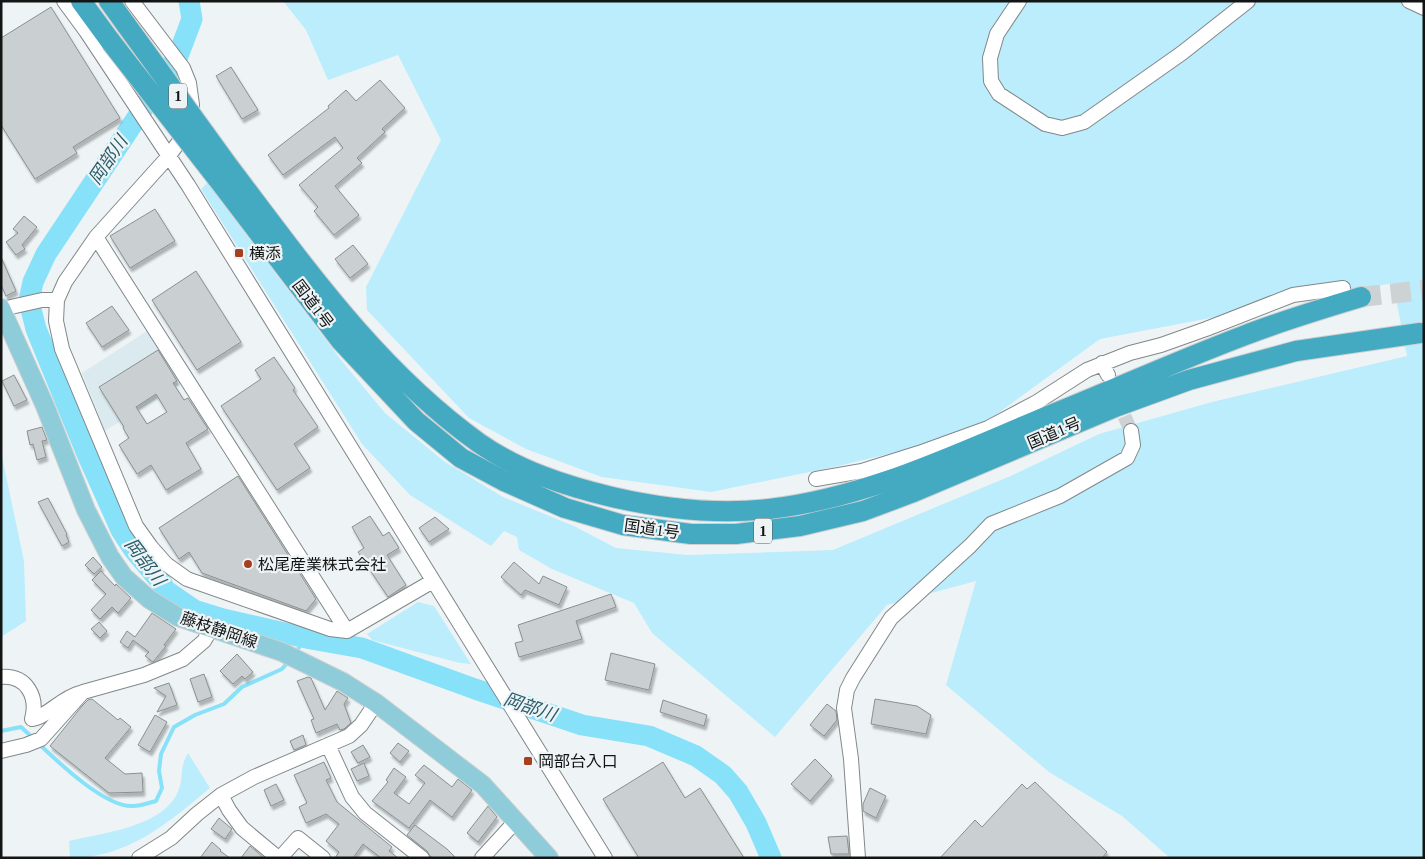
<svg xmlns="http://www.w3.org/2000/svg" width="1425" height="859" viewBox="0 0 1425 859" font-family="'Times New Roman','Noto Sans JP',serif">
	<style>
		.built { fill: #dbeaef }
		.green { fill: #bbedfc }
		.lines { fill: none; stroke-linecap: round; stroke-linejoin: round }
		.stream { stroke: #87e1f9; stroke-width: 4 }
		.river { stroke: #87e1f9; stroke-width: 21 }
		.building { fill: #cad0d1; stroke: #8a9091; fill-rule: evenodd; filter: url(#shadow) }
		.minor-tunnel { stroke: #cdd3d4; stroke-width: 14; stroke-dasharray: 14 7; stroke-linecap: butt }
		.highway-tunnel { stroke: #cdd3d4; stroke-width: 20; stroke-dasharray: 20 10; stroke-linecap: butt }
		.minor-casing { stroke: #828789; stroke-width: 16 }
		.major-casing { stroke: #d0d0d0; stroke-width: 20 }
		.highway-casing { stroke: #d0d0d0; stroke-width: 22 }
		.minor { stroke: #fff; stroke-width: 14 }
		.major { stroke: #8fccda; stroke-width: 18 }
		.highway { stroke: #44aac2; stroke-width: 20 }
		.highway-bridge-casing { stroke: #d0d0d0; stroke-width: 22; stroke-linecap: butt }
		.highway-bridge { stroke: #44aac2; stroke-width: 20 }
		.poi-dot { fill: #a73f1f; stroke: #eef4f6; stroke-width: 2 }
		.labels { text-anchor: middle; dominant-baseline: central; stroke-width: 4.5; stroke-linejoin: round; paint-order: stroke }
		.shield { fill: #eef4f6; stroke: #555858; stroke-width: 1 }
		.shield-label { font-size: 15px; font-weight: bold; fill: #131515 }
		.poi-label { font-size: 16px; fill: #131515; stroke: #eef4f6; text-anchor: start }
		.street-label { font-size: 16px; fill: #131515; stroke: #eef4f6 }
		.water-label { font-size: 18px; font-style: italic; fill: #2a5d6a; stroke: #eef4f6 }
	</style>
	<defs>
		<filter id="shadow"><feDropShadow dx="2" dy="4" stdDeviation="1" flood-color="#0004"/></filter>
	</defs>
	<rect width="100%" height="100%" fill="#eef4f6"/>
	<path class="built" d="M150,329L183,382L105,431L82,373Z"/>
	<path class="green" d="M283,1H1424V858H1170L1122,816L1049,772L946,685L976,581L887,605L775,737L652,633L634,603L552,569L519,550L517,537L504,531L491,546L410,495L362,444L201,189L207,183L341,360L385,413L445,462L503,497L574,526L616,548L688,555L833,550L1013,475L1099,434L1212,402L1407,356L1393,283L1100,339L968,435L834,467L711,492L602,477L526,449L469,418L367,310L366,287L441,140L398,55L328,80L306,30Z
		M1,452L24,561L26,621L1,637Z
		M418,602L434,606L471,664L460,663L372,640L367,634Z
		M188,753L210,788C168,823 128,858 70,858L69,841C102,833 166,827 179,789C184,774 179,769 188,753Z"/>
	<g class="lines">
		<path class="stream" d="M296,652L302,643L311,639
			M1,731L21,727L34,739
			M39,744C58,762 106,808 133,806C140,806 148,803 156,801L162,788L159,771L161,754L174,727L195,715L224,704L242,687L282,669L288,662"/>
		<path class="river" d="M189,1L192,19L178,56L46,254L33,282L29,301L36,329L87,454L121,530L134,550L161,582L165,590L194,610L223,619L311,639L362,648L475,689L582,725L649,736L696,756L723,775L738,792L756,823L771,858"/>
	</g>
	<path class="building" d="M51,7L120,118L73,147L77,153L35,179L1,125V38Z
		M231,67L258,110L242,119L216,76Z
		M380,80L405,108L382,129L385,132L357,158L362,163L335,186L359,215L334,235L314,211L318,207L299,185L343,148L335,137L283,175L268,155L329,108L328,106L346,90L356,101Z
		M155,209L175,241L130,268L110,236Z
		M24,216L37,227L22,245L25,249L16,255L6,242L18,233L13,229Z
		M353,245L368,264L350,278L335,259Z
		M1,257L16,291L6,296L1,285Z
		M196,271L241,342L197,370L152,300Z
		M112,306L129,330L102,347L86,323Z
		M158,350L177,381L173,383L184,400L188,398L208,429L186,443L201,469L166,490L151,465L137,474L119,445L129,438L123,428L124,427L99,387ZM156,394L167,412L147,424L136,407Z
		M274,357L295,388L293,390L318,427L294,444L310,468L277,490L221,406L261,379L255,370Z
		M14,375L27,400L14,406L2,381Z
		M42,427L47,440L42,441L46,457L37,460L33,444L30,445L27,431Z
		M238,476L316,599L306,611L202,573L189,552L179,559L159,528Z
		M48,498L67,534L66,535L69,542L62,546L38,502Z
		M370,516L383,536L389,532L399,548L387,555L406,585L388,597L358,552L364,548L352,527Z
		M435,517L449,529L429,542L419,528Z
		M93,557L102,567L94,574L85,565Z
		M514,562L539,584L543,576L567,587L559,605L525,590L521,595L501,577Z
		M101,571L115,586L116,584L131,598L118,613L112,607L100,619L91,610L106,594L92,580Z
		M611,594L616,607L576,621L582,639L519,657L515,643L523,641L518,625Z
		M152,613L176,629L164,645L166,646L153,662L145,656L149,652L133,640L128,648L120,642L127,631L135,637Z
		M99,622L107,631L100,638L91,629Z
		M611,653L655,664L649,690L605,680Z
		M237,654L253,672L245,679L242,676L233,684L220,671Z
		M204,674L212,697L198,702L190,679Z
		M308,677L311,678L325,710L337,691L348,698L344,704L351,723L344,729L340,730L337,724L316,733L311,720L314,719L297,681Z
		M169,683L177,705L157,712L166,696L154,688Z
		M92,699L118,720L120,718L131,727L105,758L125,774L142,773L143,792L109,793L50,746L82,706L88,700Z
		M875,699L917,706L931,715L926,734L871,724Z
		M663,700L707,715L704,726L660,712Z
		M827,704L836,711L837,720L824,736L810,725Z
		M155,715L167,722L150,752L138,745Z
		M303,735L306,745L294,750L290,741Z
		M398,743L409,751L400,762L390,753Z
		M363,745L370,757L358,763L351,752Z
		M815,759L832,776L810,801L791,784Z
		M324,762L331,778L326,780L337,802L392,847L389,851L398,858H381L363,844L353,858H335L339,852L326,841L339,824L326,814L306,823L299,807L307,803L294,775Z
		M663,762L685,798L700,788L744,858H639L603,799Z
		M364,763L369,776L357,781L351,769Z
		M424,765L452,787L458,779L472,790L452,817L430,800L409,828L372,801L388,782L386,780L394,768L406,777L394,793L409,804L425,783L415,775Z
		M1035,782L1107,852L1102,858H940L975,820L982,827L1022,784L1027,789Z
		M276,784L284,800L271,806L264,790Z
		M870,788L886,796L876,818L863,811V804Z
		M488,806L497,817L478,842L467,833Z
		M219,818L232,829L225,839L211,829Z
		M415,825L447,849L456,858H433L430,856L427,851L407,835Z
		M847,836L849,854H831L828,837Z
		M212,842L221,850L220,851L230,858H200Z
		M250,846L264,858H241Z"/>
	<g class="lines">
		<path class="minor-tunnel" d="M1116,397L1131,431"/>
		<path class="highway-tunnel" d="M1361,297L1424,290"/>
		<g class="minor-casing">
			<path id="minor" d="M64,1L86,31L188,185L605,858
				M132,1L183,68L189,83L192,105L181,139L168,157L96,237L65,282L57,300L56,321L62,349L136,526L151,547L166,564L187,579L330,629L347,631L433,581
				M1019,1L997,34L990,58L991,81L999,94L1045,124L1062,128L1084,122L1182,53L1248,1
				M1409,1L1424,8
				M96,237L347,631
				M2,309L42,300H57
				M1102,363L1108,375
				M816,479L862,471L919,453L988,428L1037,402L1087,370L1130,353L1161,345L1206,329L1293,295L1343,288
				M1,677C27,675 38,697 32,719C47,717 61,698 80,693
				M328,745L352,797L365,813L422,858
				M1,751L26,745L41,739L83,692L144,675L183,659L204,641L211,629
				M221,795L229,810L242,828L278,858
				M139,858L171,838L197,814L221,795L254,777L349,736L361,725L376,703
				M280,858L298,838L323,858
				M482,858L515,822
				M858,858L851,759L844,708L847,690L853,678L891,618L970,546L991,524L1060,496L1127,458L1133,445L1131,431"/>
		</g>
		<g class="major-casing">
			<path id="major" d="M1,308L45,406L86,510L110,557L124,577L149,599L178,617L282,652L343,682L376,703L483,785L549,858"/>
		</g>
		<g class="highway-casing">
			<path id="highway" d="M81,1L111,42
				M109,1L127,26
				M229,167C305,267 376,369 479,443C519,471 566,486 612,497C664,509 716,515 769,509C867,498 958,453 1048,416C1113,390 1177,361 1243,336C1281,321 1321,309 1361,297
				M217,178L341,341L416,421L461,458L504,481L565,508L623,525L691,534H736L800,526L863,511L911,493L1115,407L1189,380L1296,351L1420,333"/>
		</g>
		<use href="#minor" class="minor"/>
		<use href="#major" class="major"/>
		<use href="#highway" class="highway"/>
		<g class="highway-bridge-casing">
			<path id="highway-bridge" d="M127,26L229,167
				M111,42L217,178"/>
		</g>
		<use href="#highway-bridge" class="highway-bridge"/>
	</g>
	<g class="poi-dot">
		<rect x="234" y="248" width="10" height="10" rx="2.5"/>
		<circle cx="248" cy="564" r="5"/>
		<rect x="523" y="756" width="10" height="10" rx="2.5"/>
	</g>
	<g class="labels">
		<g class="shield">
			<rect x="169" y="83.5" width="18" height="25" rx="4"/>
			<rect x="754" y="518.5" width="18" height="25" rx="4"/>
		</g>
		<g class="shield-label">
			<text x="178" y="96">1</text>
			<text x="763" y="531">1</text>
		</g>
		<g class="poi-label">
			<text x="249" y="253">横添</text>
			<text x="258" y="564">松尾産業株式会社</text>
			<text x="538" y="761">岡部台入口</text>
		</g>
		<g class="street-label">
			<text transform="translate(313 304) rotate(53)">国道1号</text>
			<text transform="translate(1054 433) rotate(-23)">国道1号</text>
			<text transform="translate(652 529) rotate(8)">国道1号</text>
			<text transform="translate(219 630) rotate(19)">藤枝静岡線</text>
		</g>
		<g class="water-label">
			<text transform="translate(108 160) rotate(-56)">岡部川</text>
			<text transform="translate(145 562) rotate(53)">岡部川</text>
			<text transform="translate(530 707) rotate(19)">岡部川</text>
		</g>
	</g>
	<rect width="1425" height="859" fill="none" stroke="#131515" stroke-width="5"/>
</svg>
